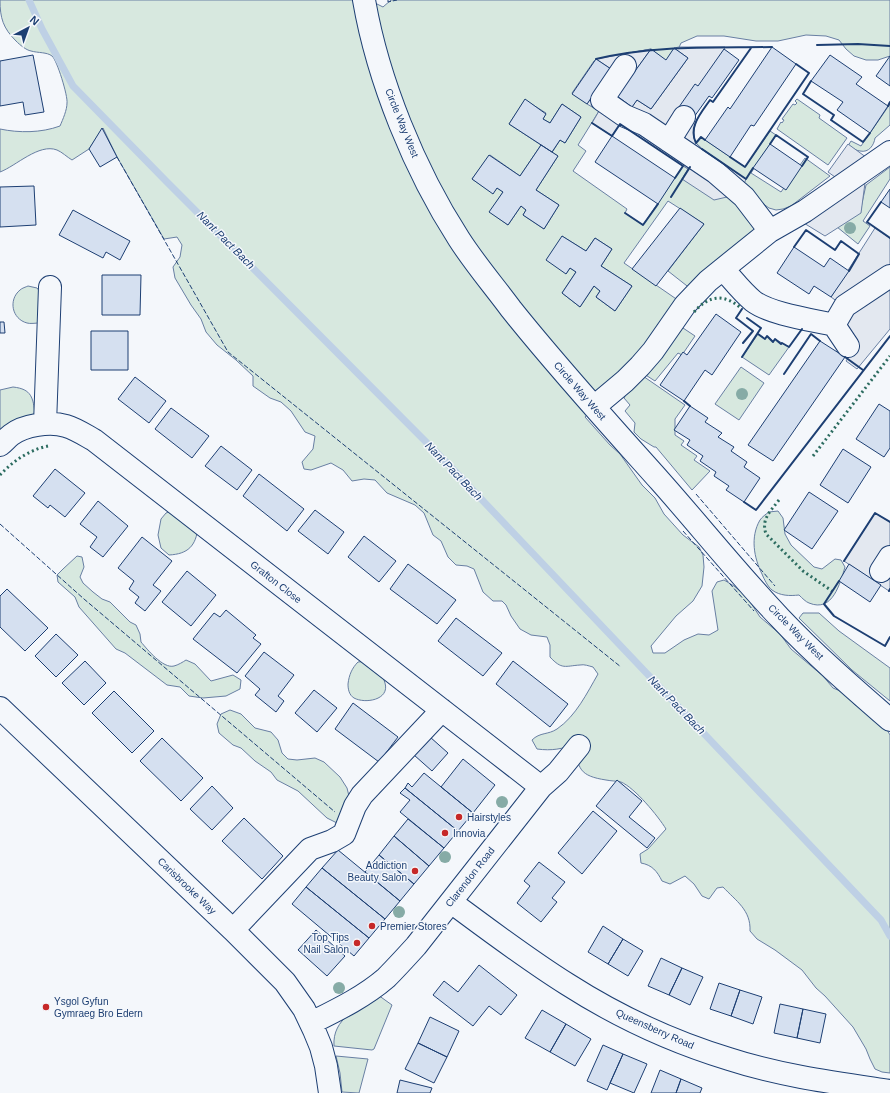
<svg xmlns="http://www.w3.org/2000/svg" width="890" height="1093" viewBox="0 0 890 1093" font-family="Helvetica,sans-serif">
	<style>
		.green { fill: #d7e8df; stroke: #687fa3; fill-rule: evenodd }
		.parking { fill: #e3e8f0; stroke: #687fa3 }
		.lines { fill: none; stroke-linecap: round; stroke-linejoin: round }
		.stream { stroke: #bed0e5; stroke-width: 7 }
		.building { fill: #d5e0f0; stroke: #1d3f73 }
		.minor-casing { stroke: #1d3f73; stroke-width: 24 }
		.minor { stroke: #f4f7fb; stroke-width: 22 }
		.hedge { stroke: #2c6c60; stroke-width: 3; stroke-dasharray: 2 3; stroke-linecap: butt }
		.fence { stroke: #1d3f73; stroke-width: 1; stroke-dasharray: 5 2; stroke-linecap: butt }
		.wall { stroke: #1d3f73; stroke-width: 2 }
		.tree { fill: #86aba6 }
		.poi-dot { fill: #c62828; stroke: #f4f7fb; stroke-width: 1.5 }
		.labels { text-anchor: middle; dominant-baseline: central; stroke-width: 3; stroke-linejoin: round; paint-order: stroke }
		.street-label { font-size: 10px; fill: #1d3f73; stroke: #f4f7fb }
		.poi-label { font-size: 10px; fill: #1d3f73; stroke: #f4f7fb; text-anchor: start }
		.water-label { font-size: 11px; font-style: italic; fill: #1d3f73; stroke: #f4f7fb }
	</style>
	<rect width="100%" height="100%" fill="#f4f7fb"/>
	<path class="green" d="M0,0H369L383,7L391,0H890V56L878,60H866L854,56L846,49L839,40L826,36L806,35L778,41H756L724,36H697L681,43L671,65L651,49L601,58L594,61L572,93L599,111L578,145L586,151L573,171L627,209L625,213L643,225L683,166L689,169L682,179L740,194L770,231L696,293L668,271L704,224L668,201L624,263L685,305L585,417L610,445L620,454L642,485L655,498L664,514L683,535L699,547L703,555L704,567L702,586L693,601L676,616L651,646L653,653H665L684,640L698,634L709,635L718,630L712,591L717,582L724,580L734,586L747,597L760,617L780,634L791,649L823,676L833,688L845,693L855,705L867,707L882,721L890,735V1073L882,1072L875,1069L870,1059L866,1049L853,1027L825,996L816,988L802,970L775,950L757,939L750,931C751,910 736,901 723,887L717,888L709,899L702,896L694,884L685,876L670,884L662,881C657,871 652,865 641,863L640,854L648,849L666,829C658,816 635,788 621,782C617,781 611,781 606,780C580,776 577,769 576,744C562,749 552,751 537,749L532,740C540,732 548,735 557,729C576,716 587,693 598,674L593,667C589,666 584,664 580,665C565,666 562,670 550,657V645L547,637L531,635L520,629L511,616L506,605L502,601H493L483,592L474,569L467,566L456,565L448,557L441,541L433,535L424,513L415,505L387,493L375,480L364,479L352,481L343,470L331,463L311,470L304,469L302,462L313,449L315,436L305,432L291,411L281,402L270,398L253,386V376L236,360L217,345L206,332L201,319L191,305L175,278L173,267L180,257L182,245L177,237L164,239L117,157L103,128L89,149L72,160C67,157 62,152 57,150C39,143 16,166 0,172V129C19,133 41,133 60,126C63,119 67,110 67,103C68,96 57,60 52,56C47,52 38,53 31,51C26,50 20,45 16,41C3,28 0,18 0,0ZM525,100L546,113L543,119L550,123L562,104L581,117L565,143L560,140L553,151L552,152L558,156L536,190L559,205L544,229L523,215L526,210L521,206L508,225L490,212L503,192L497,188L493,193L472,179L490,155L520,176L541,145L509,124ZM562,236L586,251L595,238L612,249L601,266L632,286L615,311L596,297L600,291L594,286L580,307L562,293L576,272L570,268L566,274Z
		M797,99L820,115L819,118L847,138L828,165L777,129L781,122L782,123L784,120L782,119L793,104L795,105L797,103L795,101Z
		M890,104V125L875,138C874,145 869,153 860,151C856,151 852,147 848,146L851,141L861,146Z
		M770,131L776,135L751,173L781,192L805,158L830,176L791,206L783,209L776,210L769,208L755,198L696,143L701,137L745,167Z
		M890,167V179L863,221L870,226L858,244L837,227L860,212L866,185Z
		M28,286L37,288L45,298L39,323C36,323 30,324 27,323C12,319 8,300 20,290C22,288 26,287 28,286Z
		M677,324L695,336L682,355L678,353L655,381L641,372Z
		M758,334L765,339L767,336L773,341L775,339L789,347L769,375L742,357Z
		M741,367L764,383L739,420L715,404Z
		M640,374L685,405L675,419V435L684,441L681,445L697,456L694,460L710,471L692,490L656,447H654L641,439L634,432L635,423L625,411L630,405L624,398L634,380Z
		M13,387C32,389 33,398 35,414L0,439V390Z
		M176,509L198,527C196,546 188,554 169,555L161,548L158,535L161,519L166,513Z
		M778,511L783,518L785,534L791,545L814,567L822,569L835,559L841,560L845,567C840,583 833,613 809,603C806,602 802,598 799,595C790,596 780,596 772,590C768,587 764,579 762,574C754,558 750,537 760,520C762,517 766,514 769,512Z
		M77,556L82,557L84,567L80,577L83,583L93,592L102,599L110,602L130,622L136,625L140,634L141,642C147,649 163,669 174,666C178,665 183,662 186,660L195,664L211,681L233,675L241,680L240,689L226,696L203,698L189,696L180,687L167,685L125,653L116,649L79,607L75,597L58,582L57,575L63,569Z
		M803,613H819L839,631L890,668V701L852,670L799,618Z
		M368,661C372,665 378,669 381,674C383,677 384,680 385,683C390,700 365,704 354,698C349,695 348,689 348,684C349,675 352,668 358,662Z
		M230,710L241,714L255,728L271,732L278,740L282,753L288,759L297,760L315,758L324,762L340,777L347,788L350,800L337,823L327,818L298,791L277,780L271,772L255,761L241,748L233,745L219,733L217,724L221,714Z
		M378,995L392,1005L374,1049L372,1050L334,1046C332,1018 359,1008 378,995Z
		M336,1056L368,1059L359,1093L342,1092L340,1073Z"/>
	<path class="parking" d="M679,47H725L694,117L697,120L694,128V138L696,143L702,149L746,179L740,194L714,200L682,179L688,169L620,124L612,136L592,123L599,111L587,104L611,69L596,59L651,49L617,96L632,107L637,100L651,109L688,58L674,48Z
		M848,144L874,163L867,168L861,213L825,236L794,217L835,177L828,172Z
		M875,228L890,238V329L857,369L846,361L857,345L847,331L846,319L849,310L831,297Z
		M875,513L890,522V589L889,591L844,561Z"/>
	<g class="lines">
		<path class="stream" d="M29,0L42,29L73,86L165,180L447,463L881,920L890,936"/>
	</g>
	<path class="building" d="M772,47L796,64L754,126L751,125L730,157L705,140L728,107L730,109Z
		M674,48L688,58L651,109L637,100L632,107L617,96L651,49L666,60Z
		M724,49L739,60L712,98L709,96L694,117L679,107L695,84L698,86Z
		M33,55L44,112L25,115L23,102L0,106V61Z
		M830,55L862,77L856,84L888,106L870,133L837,110L843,102L811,81Z
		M890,56V86L876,76Z
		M596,59L611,69L587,104L572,94Z
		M525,99L546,114L543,119L550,123L562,104L581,117L565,143L560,140L552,152L509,124Z
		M102,128L117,157L100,167L89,149Z
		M612,136L675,178L658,204L595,162Z
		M770,144L802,166L786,190L753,168Z
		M541,145L558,156L536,190L559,205L544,229L523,215L526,210L521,206L508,225L489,212L503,192L497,188L493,194L472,179L489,155L520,176Z
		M34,186L36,225L0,227V187Z
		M890,189V208L881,202Z
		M680,208L704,224L656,286L632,269Z
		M73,210L130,241L120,260L106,252L103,258L59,235Z
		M562,236L586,251L595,238L612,249L601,266L632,286L615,311L596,297L600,291L594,286L580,307L562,293L576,272L570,268L566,274L546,260Z
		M794,247L824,267L830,258L849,271L831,297L814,286L809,294L777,273Z
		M102,275H141L140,315H102Z
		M716,314L741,332L712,375L705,370L684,401L660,385L683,352L687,355Z
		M0,322H4L5,333H0Z
		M91,331H128V370H91Z
		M820,341L845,357L773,461L748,445Z
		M135,377L166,401L149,423L118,399Z
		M879,404L890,411V448L884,457L856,439Z
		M690,406L708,418L705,422L722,433L718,437L734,447L731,451L747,462L744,467L760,478L744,502L726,490L729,486L714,476L716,472L700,461L703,456L687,445L690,440L674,430Z
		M171,408L209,436L192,458L155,429Z
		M221,446L252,470L237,490L205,466Z
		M843,449L871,467L848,503L820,485Z
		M55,469L85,493L65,517L50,505L48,508L33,496Z
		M259,474L304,509L287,531L243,496Z
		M809,492L838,511L812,549L784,530Z
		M98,501L128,526L103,557L90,547L97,537L80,524Z
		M315,510L344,532L328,554L298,531Z
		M364,536L396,561L379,582L348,557Z
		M142,537L172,561L153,585L161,591L145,611L135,603L139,597L129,589L134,581L118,568Z
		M408,564L456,600L437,624L390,589Z
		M849,564L881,585L870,602L839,581Z
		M187,571L216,595L191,626L162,602Z
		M7,589L48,628L25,651L0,627V596Z
		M226,610L256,635L253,638L261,644L237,673L193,639L214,613L220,617Z
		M456,618L502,653L483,676L438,641Z
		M56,634L78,655L56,677L35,656Z
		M264,652L294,675L278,696L284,701L276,712L255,695L260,689L245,676Z
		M85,661L106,683L84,705L62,683Z
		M513,661L568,704L550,727L496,684Z
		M314,690L337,708L317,732L295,713Z
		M114,691L154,731L132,753L92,713Z
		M353,703L398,737L379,762L335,729Z
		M430,737L448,753L432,771L414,755Z
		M162,738L203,778L181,801L140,761Z
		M463,759L495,785L473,813L441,787Z
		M424,773L473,813L458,831L405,788L408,783L412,787Z
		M617,780L642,801L629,817L655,838L647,848L596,806Z
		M212,786L233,808L212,830L190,809Z
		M405,788L458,831L444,848L400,812L410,800L400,793Z
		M593,811L617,831L582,874L558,853Z
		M244,818L283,856L262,879L222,841Z
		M408,819L444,848L429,866L394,836Z
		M394,836L429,866L414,884L379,855Z
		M338,850L400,901L385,919L322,868Z
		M379,855L414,884L400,901L365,872Z
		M539,862L565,882L552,898L557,902L541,922L517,903L530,886L524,881Z
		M322,868L385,919L369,938L306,887Z
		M306,887L369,938L354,956L292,904Z
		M603,926L623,939L608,964L588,952Z
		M316,930L345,956L327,976L298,950Z
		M623,939L643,951L628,976L608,964Z
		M661,958L682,968L669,995L648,986Z
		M479,965L517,995L501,1015L489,1006L473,1026L433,995L444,981L458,992Z
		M682,968L703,977L690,1005L669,995Z
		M719,983L740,990L731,1016L710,1009Z
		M740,990L762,997L753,1024L731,1016Z
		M780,1004L803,1009L797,1038L774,1033Z
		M803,1009L826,1014L820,1043L797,1038Z
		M542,1010L566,1024L550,1052L525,1038Z
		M430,1017L459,1031L447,1057L418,1043Z
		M566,1024L591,1039L575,1066L550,1052Z
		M418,1043L447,1057L434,1083L405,1069Z
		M603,1045L623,1054L607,1090L587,1081Z
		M623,1054L647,1064L634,1093L610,1083Z
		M660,1070L681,1079L676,1093H651Z
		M681,1079L702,1088L700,1093H676Z
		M400,1080L432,1088L430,1093H397Z"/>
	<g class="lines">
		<g class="minor-casing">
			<path id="minor" d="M364,0C378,81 415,171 459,239C475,264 494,286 511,309C558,368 609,424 660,481C700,526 738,574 780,618C814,654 852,687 890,720
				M625,66L602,100L625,116L644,124L715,172L744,197L770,231
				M669,141L684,117
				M723,269C733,280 742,292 753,301C770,314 812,320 834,325L845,306L890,276
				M834,325L848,346
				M594,407L625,381L640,366L653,351L685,305L708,281L770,231L805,211L890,152
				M45,424L50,287
				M0,445C4,442 7,438 11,435C24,425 50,421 66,426C76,429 85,435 94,440L541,787
				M881,571L890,557
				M0,708L233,930L285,982L304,1009L314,1030L321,1047L326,1066L330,1093
				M451,902C489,930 527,959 567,984C617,1016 673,1042 729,1059C781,1076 836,1083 890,1091
				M233,930L310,849L332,841L344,834L355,806L362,795L442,710
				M311,1023C337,1010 364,997 386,978C396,968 406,957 416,946L541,787L558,772L579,746"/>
		</g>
		<use href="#minor" class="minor"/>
		<path class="hedge" d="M694,312C710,294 725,294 742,309
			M813,456L890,356
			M0,475C13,461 29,450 48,446
			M779,500C770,512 761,519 766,534L803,571L832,591"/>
		<path class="fence" d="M388,0V2L397,0
			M117,157L228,352L621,667
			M696,494L775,586
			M0,524L84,599L335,812
			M683,531L754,611"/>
		<path class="wall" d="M817,45L858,44L890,46
			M596,59C654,45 713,48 772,47
			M811,81L803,94L834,115L831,120L863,142L870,133
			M888,106L890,102
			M592,123L612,136L620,124L683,166L675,178
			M705,140L701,137L696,143C688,127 701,113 710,100L713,102L751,48
			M770,144L776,135L808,157L802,166
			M702,149L746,179L753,168
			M730,157L745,167L809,73L796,64
			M671,197L690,167
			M881,202L867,222L890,238
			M625,213L643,225L658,204
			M794,247L806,230L835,250L841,241L859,254L849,271
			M742,309L736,318L753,331L743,343
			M758,334L765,339L767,336L773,342L775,339L781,344L782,343L789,347L802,329
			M742,357L761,328L747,318
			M845,357L863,370
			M784,374L811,334L820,341
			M684,401L690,406
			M744,502L756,510L890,336
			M844,561L875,513L890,522
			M839,581L824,604L834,616L885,646L890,637
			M889,591L890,589"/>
	</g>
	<g class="tree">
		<circle cx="850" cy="228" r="6"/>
		<circle cx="742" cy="394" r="6"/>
		<circle cx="502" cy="802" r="6"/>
		<circle cx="445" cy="857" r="6"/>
		<circle cx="399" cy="912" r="6"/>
		<circle cx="339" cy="988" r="6"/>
	</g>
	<g class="poi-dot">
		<circle cx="459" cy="817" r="4"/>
		<circle cx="445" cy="833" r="4"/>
		<circle cx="415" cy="871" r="4"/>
		<circle cx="372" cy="926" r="4"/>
		<circle cx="357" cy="943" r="4"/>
		<circle cx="46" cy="1007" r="4"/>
	</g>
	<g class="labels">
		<g class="street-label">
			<text transform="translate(402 123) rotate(68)">Circle Way West</text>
			<text transform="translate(580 391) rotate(49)">Circle Way West</text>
			<text transform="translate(276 582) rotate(38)">Grafton Close</text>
			<text transform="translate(796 632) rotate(45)">Circle Way West</text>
			<text transform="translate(470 877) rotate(-52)">Clarendon Road</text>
			<text transform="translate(187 886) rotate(44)">Carisbrooke Way</text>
			<text transform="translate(655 1029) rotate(24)">Queensberry Road</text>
		</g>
		<g class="poi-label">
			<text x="467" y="817">Hairstyles</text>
			<text x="453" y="833">Innovia</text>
			<text x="407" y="865" text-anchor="end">Addiction<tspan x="407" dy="12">Beauty Salon</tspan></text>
			<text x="380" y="926">Premier Stores</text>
			<text x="349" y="937" text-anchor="end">Top Tips<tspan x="349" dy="12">Nail Salon</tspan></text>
			<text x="54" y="1001">Ysgol Gyfun<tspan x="54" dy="12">Gymraeg Bro Edern</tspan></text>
		</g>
		<g class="water-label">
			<text transform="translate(226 240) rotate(45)">Nant Pact Bach</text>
			<text transform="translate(454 471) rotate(46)">Nant Pact Bach</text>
			<text transform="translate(677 705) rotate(46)">Nant Pact Bach</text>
		</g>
	</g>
	<g transform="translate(28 28) rotate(41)" stroke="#f4f7fb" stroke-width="3" paint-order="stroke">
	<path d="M0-3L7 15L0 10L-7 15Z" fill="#1d3f73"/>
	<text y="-6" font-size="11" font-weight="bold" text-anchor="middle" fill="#1d3f73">N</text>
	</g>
</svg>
